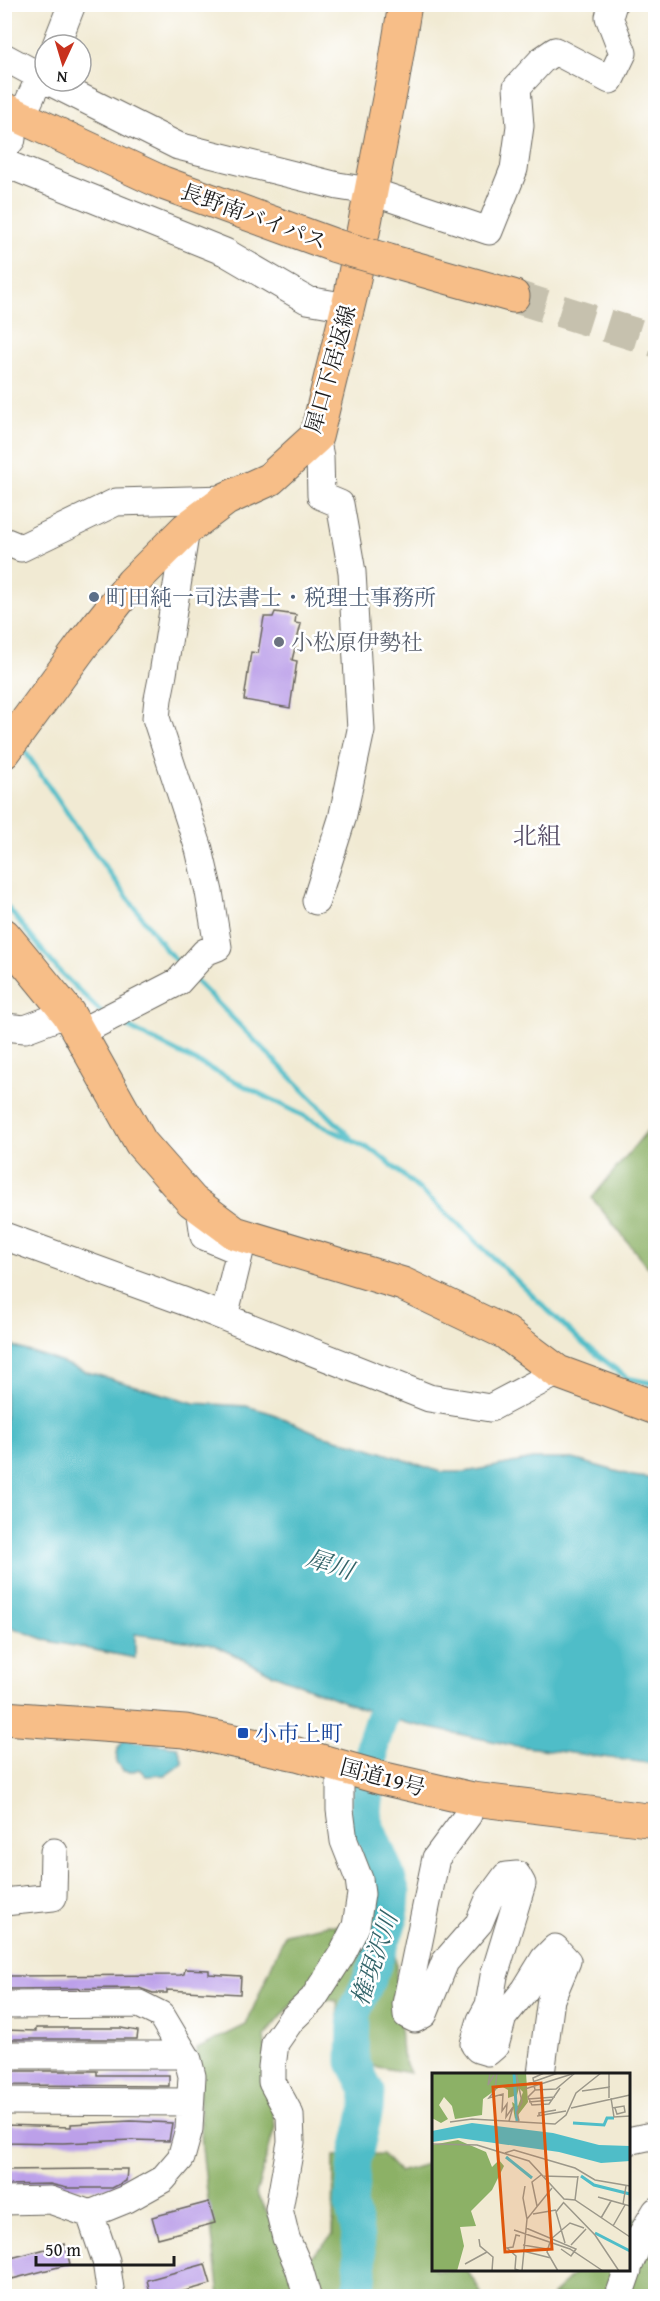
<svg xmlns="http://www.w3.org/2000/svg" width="660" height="2301" viewBox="0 0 660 2301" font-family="'Gentium Book Plus','Noto Serif JP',serif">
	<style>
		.forest { fill: #8cb166; stroke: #546641; stroke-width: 1.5 }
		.water { fill: #4fbdc8; stroke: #366c72; stroke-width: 1.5 }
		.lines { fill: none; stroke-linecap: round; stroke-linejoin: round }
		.stream { stroke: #4fbdc8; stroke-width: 5 }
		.river { stroke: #4fbdc8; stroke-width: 33 }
		.building { fill: #bca0e9 }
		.highway-tunnel { stroke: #c6c1ae; stroke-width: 33; stroke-dasharray: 33 16; stroke-linecap: butt }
		.minor-casing { stroke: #67645c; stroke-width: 29 }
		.major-casing { stroke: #67645c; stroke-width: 35 }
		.highway-casing { stroke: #67645c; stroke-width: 35 }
		.minor { stroke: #fff; stroke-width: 27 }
		.major { stroke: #f7be88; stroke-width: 33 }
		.highway { stroke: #f7be88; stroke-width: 33 }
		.highway-bridge-casing { stroke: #67645c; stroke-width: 35; stroke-linecap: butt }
		.highway-bridge { stroke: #f7be88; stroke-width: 33 }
		.service-dot { fill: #5c6f8a; stroke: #fff; stroke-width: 2 }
		.worship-dot { fill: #6b7280; stroke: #fff; stroke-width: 2 }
		.transit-dot { fill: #1a4fb4; stroke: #fff; stroke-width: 2 }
		.labels { text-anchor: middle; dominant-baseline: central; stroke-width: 5; stroke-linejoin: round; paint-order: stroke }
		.street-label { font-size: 22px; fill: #1c1c1c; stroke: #fff }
		.service-label { font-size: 22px; fill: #4e5e75; stroke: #fff; text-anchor: start }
		.worship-label { font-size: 22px; fill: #5b616d; stroke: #fff; text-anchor: start }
		.transit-label { font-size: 22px; fill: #164399; stroke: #fff; text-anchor: start }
		.neighbourhood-label { font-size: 24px; fill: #544a64; stroke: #fff }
		.water-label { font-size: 24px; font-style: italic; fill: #336469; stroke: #fff }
		.inset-river { fill: none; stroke: #4fbdc8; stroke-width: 3 }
		.inset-road { fill: none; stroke: #9c988a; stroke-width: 1.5 }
		.view { fill: #de560d; fill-opacity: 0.15; stroke: #de560d; stroke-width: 3 }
		.inset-edge { fill: none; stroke: #1c1c1c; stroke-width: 3 }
	</style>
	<rect width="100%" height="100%" fill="#fff"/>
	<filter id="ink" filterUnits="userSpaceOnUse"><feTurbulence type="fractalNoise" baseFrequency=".0167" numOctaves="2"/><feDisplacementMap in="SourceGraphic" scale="12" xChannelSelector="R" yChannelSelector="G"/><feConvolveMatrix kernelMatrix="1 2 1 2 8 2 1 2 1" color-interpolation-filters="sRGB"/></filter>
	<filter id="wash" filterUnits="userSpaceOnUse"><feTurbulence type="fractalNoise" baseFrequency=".008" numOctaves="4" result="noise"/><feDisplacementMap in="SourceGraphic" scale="24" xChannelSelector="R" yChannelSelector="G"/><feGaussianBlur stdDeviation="1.35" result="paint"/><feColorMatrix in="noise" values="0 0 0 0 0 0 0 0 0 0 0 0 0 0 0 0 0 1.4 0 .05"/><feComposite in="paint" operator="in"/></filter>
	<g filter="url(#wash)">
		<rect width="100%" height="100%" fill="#f1ead3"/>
		<path class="forest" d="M655,1121V1276L592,1198Z
			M387,1837L402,2055L410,2073L341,2060L337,2001L299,1996L264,2037L275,2127L256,2194L300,2267L333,2235L334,2156L382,2154L399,2172L430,2163L433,2159L434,2270H467L483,2296H219L202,2148L197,2049L246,2025L285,1934L328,1925L369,1928L360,1839Z
			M655,2217V2296H552L577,2270H628L629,2219Z"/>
		<path class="water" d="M5,1344L47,1357L84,1371L194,1403L246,1406L271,1413L321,1435L363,1446L441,1472H465L533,1459H573L633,1476L655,1479V1764L511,1745L406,1723L357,1707L271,1673L214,1645L135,1634V1658L49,1641L5,1625Z
			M124,1740L178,1747L183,1763L166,1775L146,1776L139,1769L131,1772L123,1771L116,1762L118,1748Z"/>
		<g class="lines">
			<path class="stream" d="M4,713L10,724
				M22,747L89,845L166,950L182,966
				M4,903L59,971L101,1012
				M192,977L352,1139
				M118,1022L377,1153L441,1208L581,1342L627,1378L656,1384"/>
			<path class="river" d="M358,2296L361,2271L357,2231L351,2204L355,2160L367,2109L368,2091L353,2062L354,2013L374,1968L392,1918L394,1893L388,1874L365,1820L373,1743L397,1672"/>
		</g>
		<g id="blocks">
			<path class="building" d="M275,612L296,615L295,623L301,624L292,660L297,661L290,708L244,700L251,652L258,653L264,617H273Z
				M185,1969L209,1970V1974L241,1976L240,1994L167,1990V1993H153L139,1988L4,1989V1976L180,1975L184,1974Z
				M36,2028H121L138,2031L137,2039H4V2030L36,2031Z
				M4,2071H97V2075H169V2086L4,2085Z
				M131,2121L172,2123L169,2141L132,2140L63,2143L4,2142V2125L71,2127V2124Z
				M93,2169H127L126,2181L112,2188H67L50,2184L4,2185V2170Z
				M209,2202L215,2223L158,2238L152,2217Z
				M65,2244L70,2264L12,2279L7,2259Z
				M205,2264L211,2284L166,2296H151L147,2280Z"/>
		</g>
	</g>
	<g filter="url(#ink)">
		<use href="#blocks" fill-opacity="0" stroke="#67645c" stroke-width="1.5"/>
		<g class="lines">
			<path class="highway-tunnel" d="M513,296L656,341"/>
			<g class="minor-casing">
				<path id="minor" d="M56,45L72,4
					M4,57L45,79
					M48,81L178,146L338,186L370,191L489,231L514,169L520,126L517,87L542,60L555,51L610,80L623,53L609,17L613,4
					M28,103L45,66
					M4,149L12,139
					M4,163L225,252L307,300L348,307
					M4,541L21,548L116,502L226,499
					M316,901L342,819L361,730L352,572L340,504L321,496L320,457L316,437
					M4,1027L25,1029L68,1013
					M79,1033L178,982L205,952L218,947L209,892L199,849L156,718L158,699L163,674L186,529
					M200,1208L204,1236L240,1251L224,1317
					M4,1236L186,1302L429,1398L490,1408L558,1372
					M473,1799L468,1815L436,1858L406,2004L407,2015L415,2019L424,2014L445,1962L479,1923L489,1899L506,1876L517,1875L522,1884L494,1976L489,2005L481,2020L474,2044L478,2049L488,2052L495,2046L503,2017L525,1990L544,1959L555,1948L567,1961L551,1999L541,2074
					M4,1902L53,1897L54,1852
					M4,2005L139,2004L161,2015L188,2060L192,2076L189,2129L181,2158L163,2179L127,2199L90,2214
					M4,2055H184
					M4,2101L189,2102
					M628,2141L656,2135
					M4,2201L50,2200L90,2214L106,2261L111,2296
					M628,2268L642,2234L656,2211
					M307,2296L299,2268L286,2238L279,2209L291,2142L290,2115L272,2082V2067L275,2043L291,2020L313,1999L342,1954L356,1926L361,1894L359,1879L344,1841L340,1810V1766
					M619,2296L628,2270"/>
			</g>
			<g class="major-casing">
				<path id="major" d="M4,752L84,643L132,583L186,529L226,499L270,479L316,437L351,294L393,78L405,4
					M4,935L68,1013L141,1143L192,1201L235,1233L403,1284L506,1333L558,1372L656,1408"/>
			</g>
			<g class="highway-casing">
				<path id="highway" d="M4,109L163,183L336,246
					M386,260L513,296
					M4,1718L185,1731L297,1754L381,1778L473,1799L656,1821"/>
			</g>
			<use href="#minor" class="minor"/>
			<use href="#major" class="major"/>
			<use href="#highway" class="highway"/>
			<g class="highway-bridge-casing">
				<path id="highway-bridge" d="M336,246L386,260"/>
			</g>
			<use href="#highway-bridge" class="highway-bridge"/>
		</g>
	</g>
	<circle class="service-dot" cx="94" cy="597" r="6"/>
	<circle class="worship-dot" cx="279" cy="642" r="6"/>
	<rect class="transit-dot" x="237" y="1727" width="12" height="12" rx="3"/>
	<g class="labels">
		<g class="street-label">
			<text transform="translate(254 216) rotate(20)">長野南バイパス</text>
			<text transform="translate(330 369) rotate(-74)">犀口下居返線</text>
			<text transform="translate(383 1777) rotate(15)">国道19号</text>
		</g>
		<g class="service-label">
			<text x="106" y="597">町田純一司法書士・税理士事務所</text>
		</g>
		<g class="worship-label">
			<text x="291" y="642">小松原伊勢社</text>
		</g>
		<g class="transit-label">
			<text x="255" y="1733">小市上町</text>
		</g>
		<g class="neighbourhood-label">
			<text x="537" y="835">北組</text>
		</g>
		<g class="water-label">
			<text transform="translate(330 1564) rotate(18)">犀川</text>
			<text transform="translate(374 1959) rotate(-71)">権現沢川</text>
		</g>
	</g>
	<g transform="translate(432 2073)">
		<rect width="198" height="198" fill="#f1ead3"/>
		<path d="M0,0H94L96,29L83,46L80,29L86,33L91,19L87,15L85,22L76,25V17L69,13L51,26L50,42L23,46L20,33L12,24L7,32L16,46L9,50L0,45ZM26,67L54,79L60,94L67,87L72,93L60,117L39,138L44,153L28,154L32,173L25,198H0V72Z" fill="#8cb166"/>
		<path d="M40,50L121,60L167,72L198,73V88L169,90L127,79L27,65L0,69V58Z" fill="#4fbdc8"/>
		<path class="inset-river" d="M82,0L85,48M141,50L172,52L175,45H182M74,84L100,105M149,103L162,112L198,121M163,160L198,178"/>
		<path class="inset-road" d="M58,0L56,12L62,2M65,0L63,17L57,25L71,21L70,38L75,31L74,44L81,34L77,48M84,0L90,29L85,39L87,48M112,0L101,5L103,17L124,16L143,0M92,12L126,0M93,16L140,1M103,17L96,24L100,32L117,31L128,15M150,18L178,14M177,25V0M179,25L182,44L198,43M96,26L123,24M97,29L119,27M139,35L198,22M180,35L192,33L193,39L185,41L183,35M105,43L134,38M107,43V40L124,37M18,49L40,46L123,51L134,42L144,20L169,0M0,71L45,72L97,88L132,126L143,127L198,164M73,80L82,77L143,95L163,107L198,113M110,103L146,104M93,113L91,125L95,146M166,124L198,133M143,127L146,103M132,129L124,139L133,170M132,130L163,162L187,198M191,131L194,113M105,133L100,109L109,102M101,141L124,137M169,145L179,128M181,153L193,132M94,155L144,176L139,183L129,176M82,157L138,176L171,198M88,163L84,162L81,174L75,175L84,183L83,196L88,198M47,166L48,173L61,184L60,198M119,166L138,150L152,155M118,169L115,179L126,198M91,172L115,176M139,172L154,156M91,178L119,185M33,191L55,179M90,198L95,146L120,115"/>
		<path class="view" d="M109,10L120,176L73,179L61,14Z"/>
		<rect width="198" height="198" class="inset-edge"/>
	</g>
	<rect width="660" height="2301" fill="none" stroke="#fff" stroke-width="24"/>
	<g transform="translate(63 63) rotate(184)"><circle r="28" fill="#ffffff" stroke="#a4a4a4" stroke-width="1.5"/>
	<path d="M0-4.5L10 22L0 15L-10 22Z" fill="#c8321e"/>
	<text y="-9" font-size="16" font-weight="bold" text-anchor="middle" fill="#1c1c1c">N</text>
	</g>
	<path d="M36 2256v9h138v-9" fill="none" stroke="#1c1c1c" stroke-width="3"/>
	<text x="45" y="2256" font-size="18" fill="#1c1c1c" stroke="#ffffff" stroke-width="4.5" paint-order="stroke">50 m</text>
</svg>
